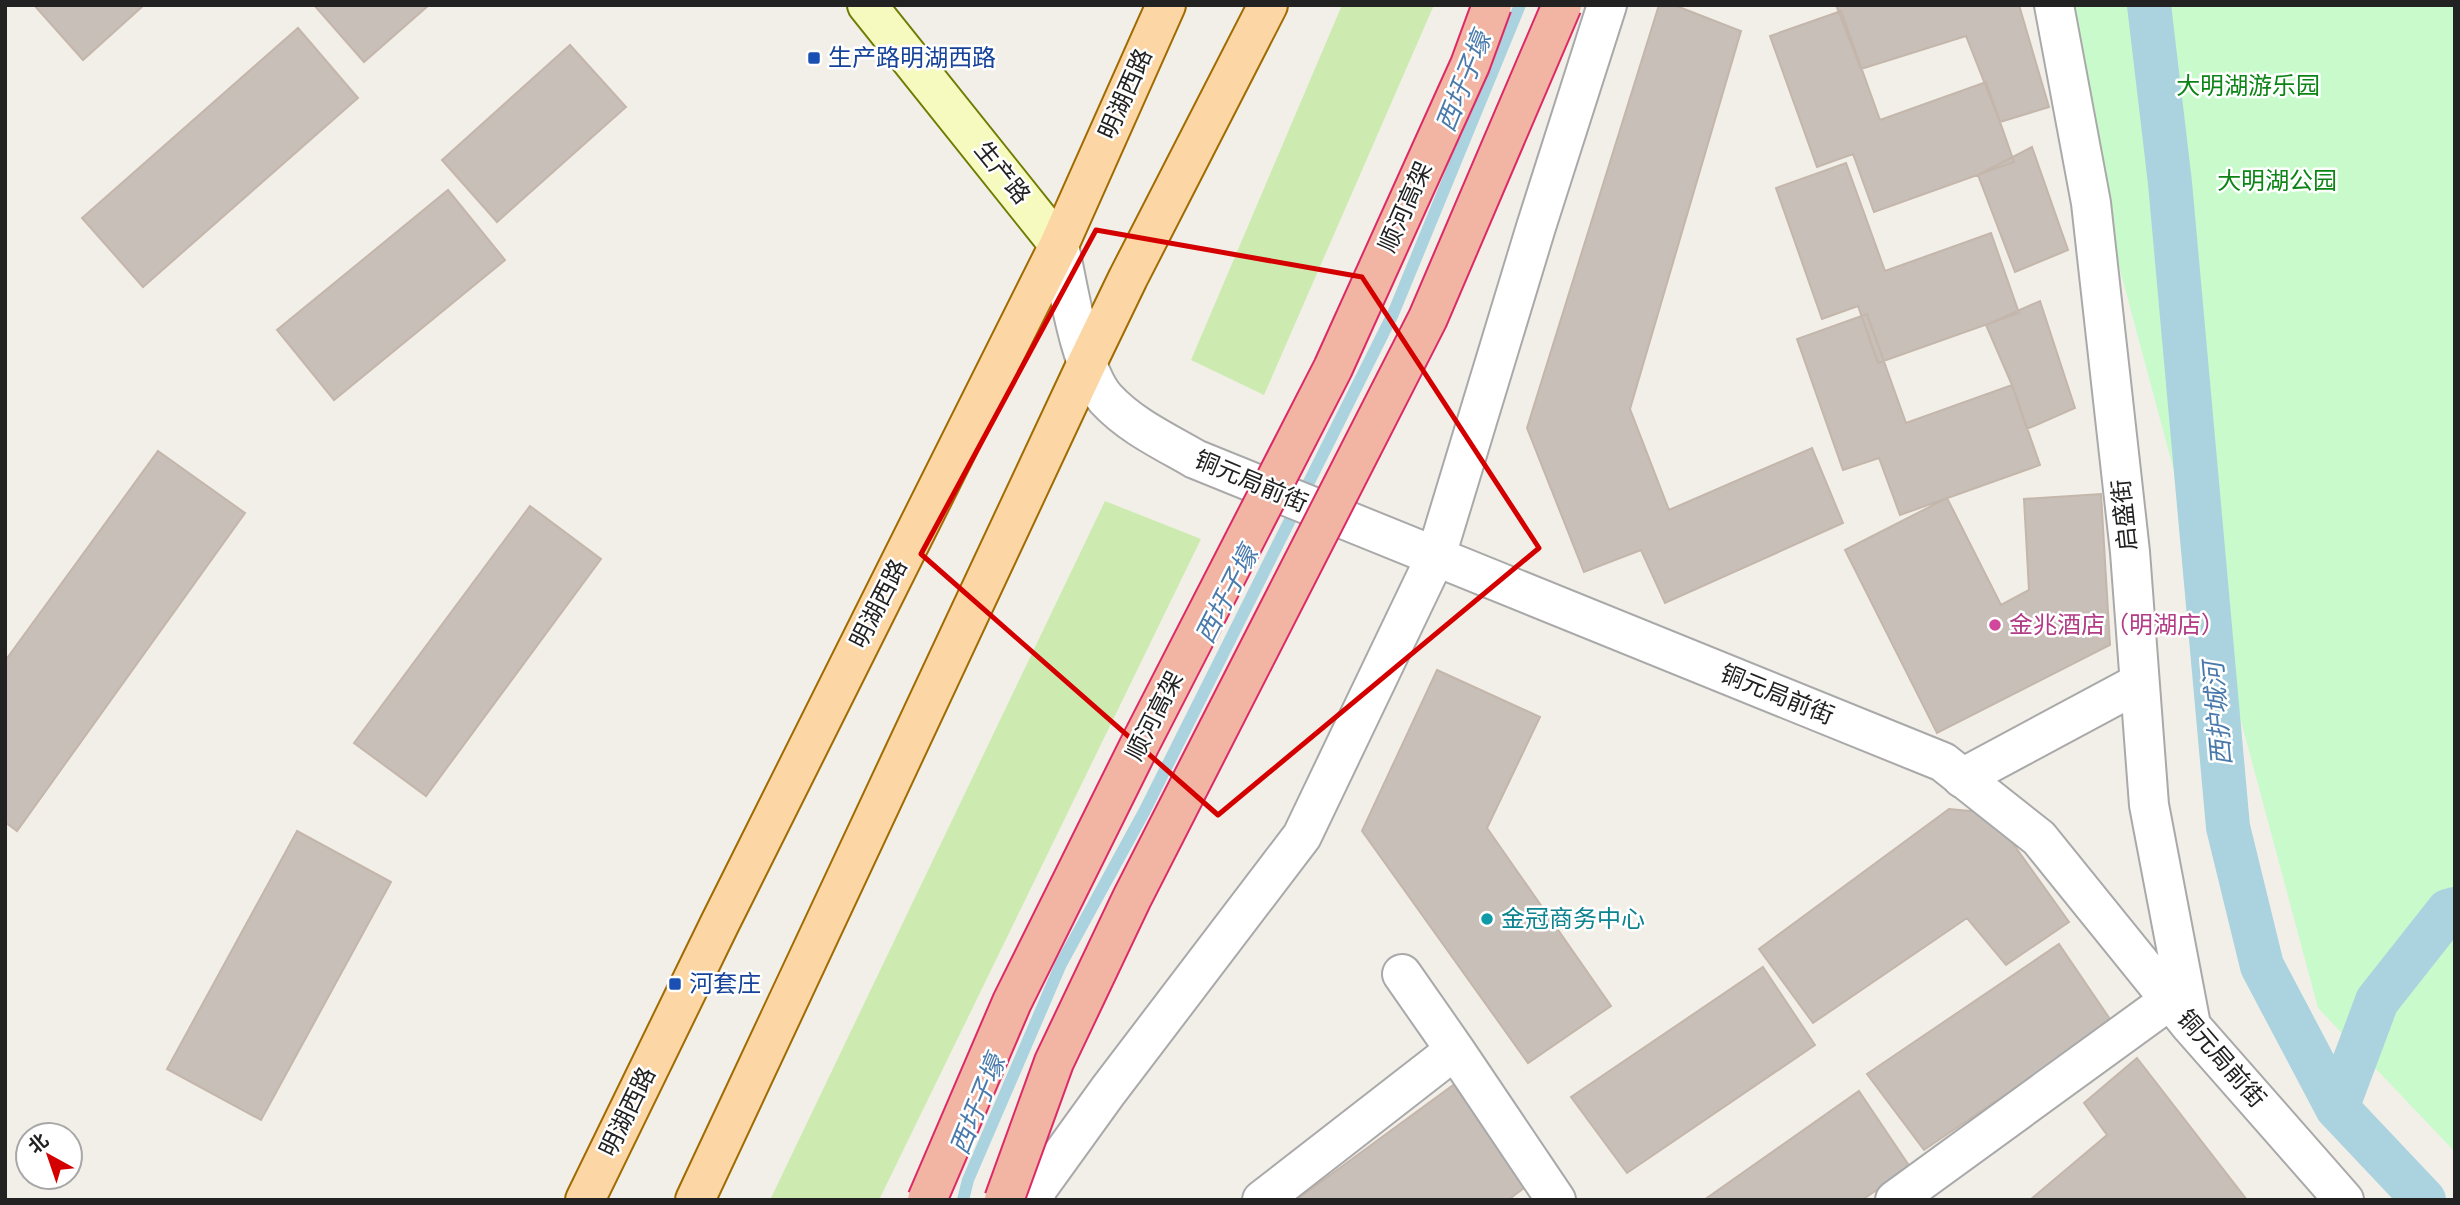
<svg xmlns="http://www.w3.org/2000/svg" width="2460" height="1205" viewBox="0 0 2460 1205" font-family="'Varela Round','Noto Sans SC',sans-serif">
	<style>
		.grass { fill: #cdebb0 }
		.park { fill: #c8facc }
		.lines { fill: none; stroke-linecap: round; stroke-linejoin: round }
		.stream { stroke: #aad3df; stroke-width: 12 }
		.canal { stroke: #aad3df; stroke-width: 44 }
		.building { fill: #c7bfb8; stroke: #c4b6ab; stroke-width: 2 }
		.minor-casing { stroke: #a9a9a9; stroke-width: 42 }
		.tertiary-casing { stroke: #a9a9a9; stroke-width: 42 }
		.secondary-casing { stroke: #707d05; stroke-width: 42 }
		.primary-casing { stroke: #a06b00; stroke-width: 42 }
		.minor { stroke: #fff; stroke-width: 38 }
		.tertiary { stroke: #fff; stroke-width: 38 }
		.secondary { stroke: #f7fabf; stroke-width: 38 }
		.primary { stroke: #fcd6a4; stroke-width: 38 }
		.trunk-bridge-casing { stroke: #dc2a67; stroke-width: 42; stroke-linecap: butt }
		.trunk-bridge { stroke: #f2b4a3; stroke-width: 38 }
		.marked { fill: none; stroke: #d40000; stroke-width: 5; stroke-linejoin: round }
		.transit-dot { fill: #1a4fb4; stroke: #fff; stroke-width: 2.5 }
		.hotel-dot { fill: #d1479c; stroke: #fff; stroke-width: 2.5 }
		.culture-dot { fill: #0f9aa8; stroke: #fff; stroke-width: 2.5 }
		.labels { text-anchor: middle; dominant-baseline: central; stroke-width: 5; stroke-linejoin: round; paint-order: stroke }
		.transit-label { font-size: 24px; fill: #164399; stroke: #fff; text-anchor: start }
		.park-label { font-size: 24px; fill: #0c8416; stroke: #fff }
		.street-label { font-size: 24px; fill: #222; stroke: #fff }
		.hotel-label { font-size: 24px; fill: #b23c85; stroke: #fff; text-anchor: start }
		.culture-label { font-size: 24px; fill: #0d838f; stroke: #fff; text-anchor: start }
		.water-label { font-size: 26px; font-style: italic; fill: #4a7aab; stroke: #fff }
	</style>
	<rect width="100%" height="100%" fill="#f2efe9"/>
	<path class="grass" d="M1342,5H1434L1264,395L1191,360Z
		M1105,501L1201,539L879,1200H770Z"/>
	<path class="park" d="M2049,5H2455V1152L2318,1008Z"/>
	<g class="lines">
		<path class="stream" d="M963,1200L968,1180L1061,964L1144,812L1393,314L1520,5"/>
		<path class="canal" d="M2149,5L2170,183L2228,827L2262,966L2337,1108L2424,1200
			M2337,1108L2377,1001L2448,911L2455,909"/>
	</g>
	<path class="building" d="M34,5H144L83,60Z
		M314,5H429L364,62Z
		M1659,5H1674L1741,31L1630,409L1669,510L1812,448L1843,523L1665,603L1641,550L1584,572L1527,428Z
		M1836,5H2019L2049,107L2000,122L1966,36L1861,69Z
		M1841,11L1880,120L1986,82L2014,162L1874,212L1853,154L1817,167L1770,36Z
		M298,28L358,98L143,287L82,218Z
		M570,45L626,107L497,222L442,160Z
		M2032,147L2068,250L2015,272L1978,175Z
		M1846,163L1885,271L1991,233L2019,313L1878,363L1858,306L1822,319L1776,188Z
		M448,190L505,260L334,400L277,330Z
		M2040,301L2075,408L2027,429L2012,385L1986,325Z
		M1867,314L1906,423L2012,385L2040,465L1900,515L1879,458L1843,470L1797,339Z
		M158,451L245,513L17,831L5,822V661Z
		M2101,494L2110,645L1937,733L1845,550L1947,498L2001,605L2029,590L2024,499Z
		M530,506L601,559L426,796L354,743Z
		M1437,670L1540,717L1487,828L1611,1006L1528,1063L1362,831Z
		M1949,809L1991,813L2069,922L2006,965L1967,918L1813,1023L1759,949Z
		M297,831L391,882L261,1120L167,1069Z
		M2059,944L2112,1022L1924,1150L1867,1074Z
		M1763,967L1815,1045L1627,1173L1571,1097Z
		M2137,1058L2247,1200H2030L2107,1135L2084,1103Z
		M1467,1075L1540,1176L1508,1200H1296Z
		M1859,1091L1910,1167L1862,1200H1704Z"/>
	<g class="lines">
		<g class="minor-casing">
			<path id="minor" d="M1962,778L2139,683
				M1455,1050L1556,1200
				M1034,1200L1038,1188L1108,1091L1302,836L1436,556L1536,227L1607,5
				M1262,1200L1455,1050L1402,974
				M1895,1200L2170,1000"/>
		</g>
		<g class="tertiary-casing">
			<path id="tertiary" d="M2054,5L2091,203L2130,552L2149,805L2190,1020
				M1059,245C1068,285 1080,370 1106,399C1131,426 1164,441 1195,459L1943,762L2039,838L2191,1026L2344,1200"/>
		</g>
		<g class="secondary-casing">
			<path id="secondary" d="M867,5L1059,245"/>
		</g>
		<g class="primary-casing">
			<path id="primary" d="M585,1200L719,925L1059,245L1166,5
				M695,1200L1086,365L1128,278L1268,5"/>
		</g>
		<use href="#minor" class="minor"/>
		<use href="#tertiary" class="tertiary"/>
		<use href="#secondary" class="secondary"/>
		<use href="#primary" class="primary"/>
		<g class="trunk-bridge-casing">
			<path id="trunk-bridge" d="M927,1200L1012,1002L1140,744L1333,368L1470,65L1492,5
				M1004,1200L1054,1062L1132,898L1428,318L1562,5"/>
		</g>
		<use href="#trunk-bridge" class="trunk-bridge"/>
	</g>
	<path class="marked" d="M1096,230L1362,277L1539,548L1218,815L921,554Z"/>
	<g class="transit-dot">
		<rect x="807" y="51" width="14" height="14" rx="3.5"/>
		<rect x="668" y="977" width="14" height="14" rx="3.5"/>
	</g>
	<circle class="hotel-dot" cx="1995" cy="625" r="7"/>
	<circle class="culture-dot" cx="1487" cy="919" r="7"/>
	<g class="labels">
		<g class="transit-label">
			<text x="828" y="58">生产路明湖西路</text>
			<text x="689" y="984">河套庄</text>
		</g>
		<g class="park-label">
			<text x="2248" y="86">大明湖游乐园</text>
			<text x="2277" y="181">大明湖公园</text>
		</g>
		<g class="street-label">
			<text transform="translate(1126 94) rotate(-66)">明湖西路</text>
			<text transform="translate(1002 173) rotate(51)">生产路</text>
			<text transform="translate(1406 207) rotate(-66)">顺河高架</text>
			<text transform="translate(1251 482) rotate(23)">铜元局前街</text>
			<text transform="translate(2125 515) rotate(-96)">启盛街</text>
			<text transform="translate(879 604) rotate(-63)">明湖西路</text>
			<text transform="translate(1777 695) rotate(22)">铜元局前街</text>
			<text transform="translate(1155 716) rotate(-63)">顺河高架</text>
			<text transform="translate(2221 1059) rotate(49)">铜元局前街</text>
			<text transform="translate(628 1112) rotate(-64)">明湖西路</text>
		</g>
		<g class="hotel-label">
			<text x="2009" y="625">金兆酒店（明湖店）</text>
		</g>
		<g class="culture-label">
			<text x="1501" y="919">金冠商务中心</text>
		</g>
		<g class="water-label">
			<text transform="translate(1464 82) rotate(-68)">西圩子壕</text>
			<text transform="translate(1227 595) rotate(-63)">西圩子壕</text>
			<text transform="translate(2218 714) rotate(-95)">西护城河</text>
			<text transform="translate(978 1105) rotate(-68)">西圩子壕</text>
		</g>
	</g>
	<rect width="2460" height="1205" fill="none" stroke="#222222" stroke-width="14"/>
	<g transform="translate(49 1156) rotate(320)"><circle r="33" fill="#ffffff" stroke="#a7a7a7" stroke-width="2"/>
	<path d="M0-5L12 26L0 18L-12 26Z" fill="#d40000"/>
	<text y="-10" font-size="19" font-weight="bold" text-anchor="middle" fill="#222222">北</text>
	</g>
</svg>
